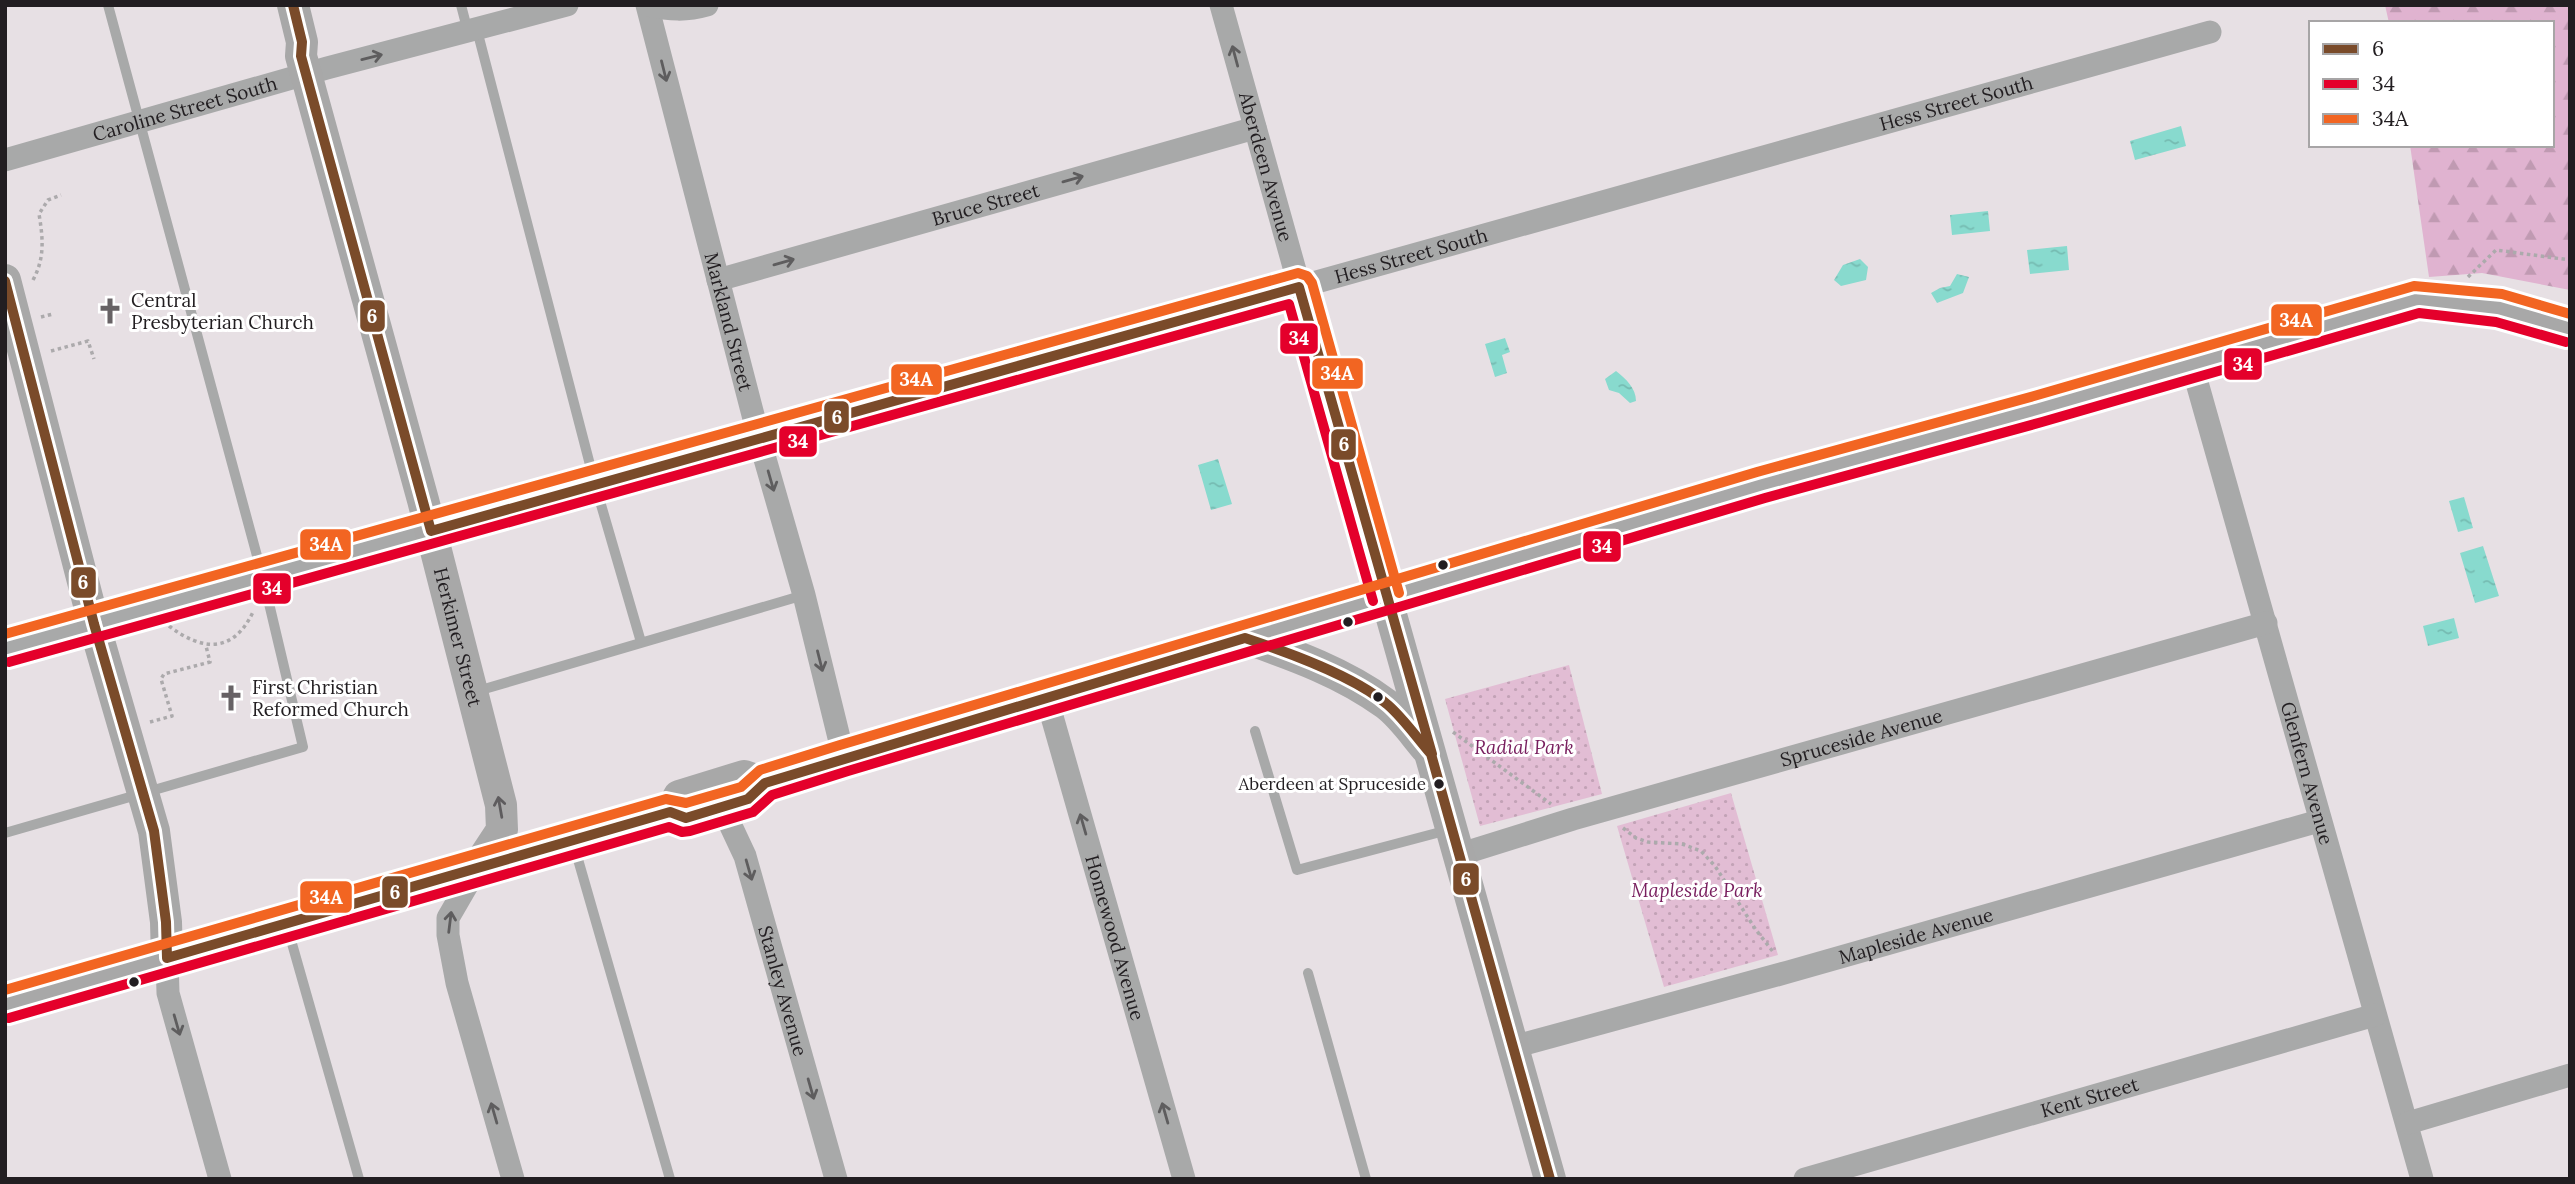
<svg xmlns="http://www.w3.org/2000/svg" width="2575" height="1184" viewBox="0 0 2575 1184" font-family="Lora,serif">
	<style>
		.forest { fill: url(#forest-firs) }
		.park { fill: url(#park-dots) }
		.water { fill: url(#water-ripples) }
		.lines { fill: none; stroke-linecap: round; stroke-linejoin: round }
		.path { stroke: #acaaac; stroke-width: 3.5; stroke-dasharray: 3.5 3.5; stroke-linecap: butt }
		.lane { stroke: #a8a9a9; stroke-width: 10 }
		.street { stroke: #a8a9a9; stroke-width: 23 }
		.secondary { stroke: #a8a8a8; stroke-width: 32 }
		.bus-1-casing { stroke: #fff; stroke-width: 16 }
		.bus-2-casing { stroke: #fff; stroke-width: 16 }
		.bus-3-casing { stroke: #fff; stroke-width: 16 }
		.bus-1 { stroke: #7a4b2a; stroke-width: 10 }
		.bus-2 { stroke: #e4002b; stroke-width: 10 }
		.bus-3 { stroke: #f26522; stroke-width: 10 }
		.oneway { stroke: #5e5d5e }
		.oneway2 { stroke: #5e5c5e }
		.bus-dot { fill: #221e21; stroke: #fff; stroke-width: 2.5 }
		.labels { text-anchor: middle; dominant-baseline: central; stroke-width: 6; stroke-linejoin: round; paint-order: stroke }
		.bus-label { font-size: 17px; fill: #221e21; stroke: #fff; text-anchor: end }
		.street-label { font-size: 19px; fill: #221e21; stroke: #fff }
		.poi-label { font-size: 19px; fill: #221e21; stroke: #fff; text-anchor: start }
		.park-label { font-size: 19px; font-style: italic; fill: #781e5e; stroke: #fff }
		.line-badge { stroke: #fff; stroke-width: 2.5 }
		.badge-label { font-size: 19px; text-anchor: middle; font-weight: bold; fill: #fff }
	</style>
	<defs>
		<pattern id="forest-firs" width="22" height="20" patternUnits="userSpaceOnUse" patternTransform="scale(1.75)"><rect width="22" height="20" fill="#e0b3d0"/><path d="M5 1l3.5 6h-7zM16 11l3.5 6h-7z" fill="#c09ab2"/></pattern>
		<pattern id="park-dots" width="8" height="8" patternUnits="userSpaceOnUse" patternTransform="scale(1.75)"><rect width="8" height="8" fill="#e2bdd4"/><path d="M2 2h.1M6 6h.1" fill="none" stroke="#c2a2b6" stroke-width="1.8" stroke-linecap="round"/></pattern>
		<pattern id="water-ripples" width="26" height="14" patternUnits="userSpaceOnUse" patternTransform="scale(1.75)"><rect width="26" height="14" fill="#88dace"/><path d="M2 4q2-2 4 0t4 0M15 11q2-2 4 0t4 0" fill="none" stroke="#75bbb1"/></pattern>
	</defs>
	<rect width="100%" height="100%" fill="#e7e0e4"/>
	<path class="forest" d="M2385,5H2570V290L2482,273L2429,277L2410,145H2552V23H2389Z"/>
	<path class="park" d="M1569,665L1602,794L1480,826L1445,699Z
		M1731,793L1778,955L1664,987L1617,826Z"/>
	<path class="water" d="M2181,126L2186,146L2135,160L2130,141Z
		M1988,211L1990,231L1952,235L1950,215Z
		M2067,246L2069,270L2030,274L2027,250Z
		M1860,259L1868,267L1866,280L1841,286L1834,280L1843,265Z
		M1957,274L1969,277L1963,293L1937,303L1931,293L1940,288L1950,286Z
		M1505,338L1510,352L1502,355L1507,373L1495,377L1485,344Z
		M1616,371C1626,379 1636,388 1636,401L1630,403L1619,393L1609,390L1605,379Z
		M1218,459L1232,504L1211,510L1198,465Z
		M2464,497L2473,528L2458,532L2449,501Z
		M2483,546L2499,596L2475,603L2460,553Z
		M2454,618L2459,638L2428,646L2423,626Z"/>
	<g class="lines">
		<path class="path" d="M2468,277L2496,250L2570,260
			M33,280C45,258 43,238 39,214L48,200L61,195
			M41,317L53,314
			M51,351L88,341L94,359
			M169,626C202,651 233,654 253,612
			M150,722L172,716L161,679L164,674L210,662L206,646
			M1453,732L1551,804
			M1623,828L1636,838L1648,842L1682,844L1701,851L1715,866L1756,930L1774,953"/>
		<path class="lane" d="M461,5L468,32
			M477,30L595,484L641,642
			M474,692L804,595
			M1255,731L1297,870L1448,830
			M5,833L303,747L263,578L108,5
			M573,842L670,1179
			M287,926L359,1179
			M1308,973L1366,1179"/>
		<g class="street">
			<path id="s1" d="M647,5L759,438L804,595L844,758"/>
			<path d="M648,5C670,10 686,11 707,5"/>
			<path id="s2" d="M1221,5L1386,597"/>
			<path id="s3" d="M5,160L327,68L567,5"/>
			<path id="s4" d="M718,280L1255,128"/>
			<path id="s5" d="M2192,365L2422,1179"/>
			<path id="s6" d="M5,649L2210,32"/>
			<path id="s7" d="M1047,699L1184,1179"/>
			<path id="s8" d="M725,806L730,824L745,856L836,1179"/>
			<path id="s9" d="M1458,855L1573,819L2266,623"/>
			<path d="M477,868L448,918V935L457,983L513,1179"/>
			<path d="M167,958L168,993L220,1179"/>
			<path id="s10" d="M1513,1047L1788,972L2319,821"/>
			<path d="M2408,1123L2570,1075"/>
			<path id="s11" d="M1805,1179L2375,1015"/>
		</g>
		<g class="secondary">
			<path id="s12" d="M293,5L302,42L301,56L306,74L423,500L501,805L502,830L477,868"/>
			<path d="M5,280L94,624L154,831L166,922L167,958"/>
			<path d="M1386,597L1550,1179"/>
			<path d="M1245,638C1294,655 1344,673 1386,704C1401,715 1414,734 1426,748"/>
			<path d="M670,812L679,796L744,776L765,783"/>
			<path d="M5,1005L670,812L686,818L748,799L765,783L844,758L1761,485L2038,409L2418,299L2499,308L2570,329"/>
		</g>
		<g class="bus-1-casing">
			<path id="bus-1" d="M293,5L302,42L301,56L431,531L1299,287L1432,754
				M5,281L94,624L154,831L166,922L167,958L670,812L686,818L748,799L765,783L1245,638C1287,652 1355,676 1388,705C1404,719 1417,738 1431,754L1550,1179"/>
		</g>
		<g class="bus-2-casing">
			<path id="bus-2" d="M9,662L1289,304L1373,601
				M9,1018L669,827L682,832L690,831L753,812L772,795L848,771L1765,498L2042,422L2419,313L2496,322L2566,342"/>
		</g>
		<g class="bus-3-casing">
			<path id="bus-3" d="M5,634L1298,273L1307,276L1312,283L1399,593
				M5,990L666,799L686,803L741,787L760,770L840,745L1757,472L2034,396L2414,286L2502,294L2570,314"/>
		</g>
		<use href="#bus-1" class="bus-1"/>
		<use href="#bus-2" class="bus-2"/>
		<use href="#bus-3" class="bus-3"/>
	</g>
	<defs><path id="oneway-shaft" d="M-6 0H5M1.5-3L5.5 0L1.5 3" fill="none" stroke-width="1.6" stroke-linecap="round" stroke-linejoin="round" transform="scale(1.75)"/></defs>
	<g class="oneway">
		<use href="#oneway-shaft" transform="translate(1235 56) rotate(-105)"/>
		<use href="#oneway-shaft" transform="translate(372 57) rotate(-14)"/>
		<use href="#oneway-shaft" transform="translate(664 71) rotate(76)"/>
		<use href="#oneway-shaft" transform="translate(1073 179) rotate(-16)"/>
		<use href="#oneway-shaft" transform="translate(784 262) rotate(-16)"/>
		<use href="#oneway-shaft" transform="translate(771 481) rotate(74)"/>
		<use href="#oneway-shaft" transform="translate(820 661) rotate(76)"/>
		<use href="#oneway-shaft" transform="translate(1083 824) rotate(-106)"/>
		<use href="#oneway-shaft" transform="translate(749 870) rotate(74)"/>
		<use href="#oneway-shaft" transform="translate(450 922) rotate(-83)"/>
		<use href="#oneway-shaft" transform="translate(177 1025) rotate(74)"/>
		<use href="#oneway-shaft" transform="translate(811 1089) rotate(74)"/>
		<use href="#oneway-shaft" transform="translate(494 1113) rotate(-106)"/>
		<use href="#oneway-shaft" transform="translate(1165 1113) rotate(-106)"/>
	</g>
	<use class="oneway2" href="#oneway-shaft" transform="translate(500 807) rotate(-100)"/>
	<defs>
		<g id="church-bare" transform="scale(2.1)"><path d="M-1.2-6h2.4v3.5h3.3v2.4h-3.3V6h-2.4V-.1h-3.3v-2.4h3.3Z" fill="#676265" stroke="#fff" stroke-width="2.5" paint-order="stroke"/></g>
	</defs>
	<g fill-rule="evenodd">
		<use href="#church-bare" x="110" y="311"/>
		<use href="#church-bare" x="231" y="698"/>
	</g>
	<g class="bus-dot">
		<circle cx="1443" cy="565" r="6"/>
		<circle cx="1348" cy="622" r="6"/>
		<circle cx="1378" cy="697" r="6"/>
		<circle cx="1439" cy="784" r="6"/>
		<circle cx="134" cy="982" r="6"/>
	</g>
	<g class="labels">
		<g class="bus-label">
			<text x="1426" y="784">Aberdeen at Spruceside</text>
		</g>
		<g class="street-label">
			<text stroke="none"><textPath href="#s6" startOffset="2026">Hess Street South</textPath></text>
			<text stroke="none"><textPath href="#s3" startOffset="187">Caroline Street South</textPath></text>
			<text stroke="none"><textPath href="#s2" startOffset="168">Aberdeen Avenue</textPath></text>
			<text stroke="none"><textPath href="#s4" startOffset="278">Bruce Street</textPath></text>
			<text stroke="none"><textPath href="#s6" startOffset="1460">Hess Street South</textPath></text>
			<text stroke="none"><textPath href="#s1" startOffset="327">Markland Street</textPath></text>
			<text stroke="none"><textPath href="#s12" startOffset="654">Herkimer Street</textPath></text>
			<text stroke="none"><textPath href="#s9" startOffset="420">Spruceside Avenue</textPath></text>
			<text stroke="none"><textPath href="#s5" startOffset="424">Glenfern Avenue</textPath></text>
			<text stroke="none"><textPath href="#s10" startOffset="418">Mapleside Avenue</textPath></text>
			<text stroke="none"><textPath href="#s7" startOffset="248">Homewood Avenue</textPath></text>
			<text stroke="none"><textPath href="#s8" startOffset="194">Stanley Avenue</textPath></text>
			<text stroke="none"><textPath href="#s11" startOffset="296">Kent Street</textPath></text>
		</g>
		<g class="poi-label">
			<text x="131" y="300">Central<tspan x="131" dy="22">Presbyterian Church</tspan></text>
			<text x="252" y="687">First Christian<tspan x="252" dy="22">Reformed Church</tspan></text>
		</g>
		<g class="park-label">
			<text x="1524" y="747">Radial Park</text>
			<text x="1697" y="890">Mapleside Park</text>
		</g>
	</g>
	<g class="line-badge">
		<rect x="359" y="299" width="27" height="34" rx="7" fill="#7a4b2a"/>
		<rect x="2270" y="303" width="53" height="34" rx="7" fill="#f26522"/>
		<rect x="1279" y="322" width="40" height="33" rx="7" fill="#e4002b"/>
		<rect x="2223" y="347" width="40" height="34" rx="7" fill="#e4002b"/>
		<rect x="1311" y="357" width="53" height="33" rx="7" fill="#f26522"/>
		<rect x="890" y="363" width="53" height="33" rx="7" fill="#f26522"/>
		<rect x="823" y="400" width="27" height="34" rx="7" fill="#7a4b2a"/>
		<rect x="778" y="425" width="40" height="33" rx="7" fill="#e4002b"/>
		<rect x="1330" y="428" width="27" height="33" rx="7" fill="#7a4b2a"/>
		<rect x="299" y="528" width="53" height="33" rx="7" fill="#f26522"/>
		<rect x="1582" y="530" width="40" height="33" rx="7" fill="#e4002b"/>
		<rect x="70" y="566" width="27" height="33" rx="7" fill="#7a4b2a"/>
		<rect x="252" y="572" width="40" height="33" rx="7" fill="#e4002b"/>
		<rect x="1452" y="862" width="28" height="34" rx="7" fill="#7a4b2a"/>
		<rect x="381" y="875" width="28" height="34" rx="7" fill="#7a4b2a"/>
		<rect x="299" y="880" width="54" height="34" rx="7" fill="#f26522"/>
	</g>
	<g class="badge-label">
		<text x="372" y="323">6</text>
		<text x="2296" y="327">34A</text>
		<text x="1299" y="345">34</text>
		<text x="2243" y="371">34</text>
		<text x="1337" y="380">34A</text>
		<text x="916" y="386">34A</text>
		<text x="837" y="424">6</text>
		<text x="798" y="448">34</text>
		<text x="1344" y="451">6</text>
		<text x="326" y="551">34A</text>
		<text x="1602" y="553">34</text>
		<text x="83" y="589">6</text>
		<text x="272" y="595">34</text>
		<text x="1466" y="886">6</text>
		<text x="395" y="899">6</text>
		<text x="326" y="904">34A</text>
	</g>
	<rect width="2575" height="1184" fill="none" stroke="#221e21" stroke-width="14"/>
	<rect x="2309" y="21" width="245" height="126" fill="#ffffff" stroke="#a7a5a6" stroke-width="2"/>
	<rect x="2323" y="44" width="35" height="10" fill="#7a4b2a" stroke="#a7a5a6" stroke-width="2"/>
	<text x="2372" y="56" font-size="21" fill="#221e21">6</text>
	<rect x="2323" y="79" width="35" height="10" fill="#e4002b" stroke="#a7a5a6" stroke-width="2"/>
	<text x="2372" y="91" font-size="21" fill="#221e21">34</text>
	<rect x="2323" y="114" width="35" height="10" fill="#f26522" stroke="#a7a5a6" stroke-width="2"/>
	<text x="2372" y="126" font-size="21" fill="#221e21">34A</text>
</svg>
